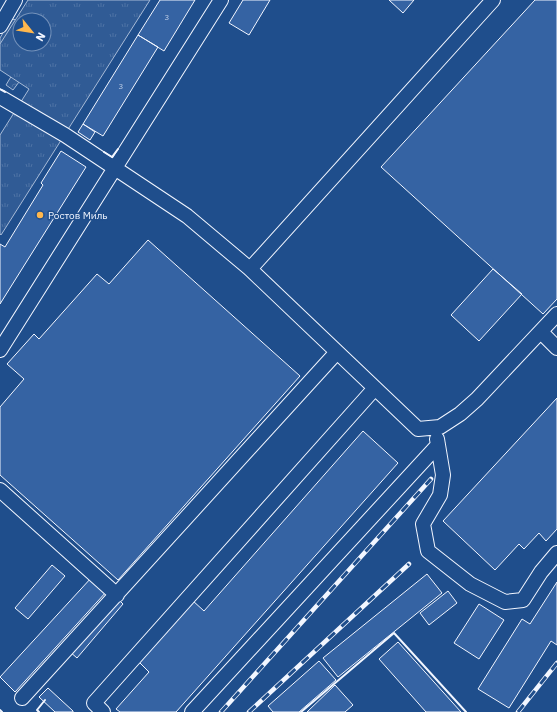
<svg xmlns="http://www.w3.org/2000/svg" width="557" height="712" viewBox="0 0 557 712" font-family="'IBM Plex Sans',sans-serif">
	<style>
		.forest { fill: url(#forest-crowns); stroke: #a8bbd7 }
		.park { fill: url(#park-tufts); stroke: #a8bbd7; fill-rule: evenodd }
		.building { fill: #3563a3; stroke: #f2f6ff }
		.lines { fill: none; stroke-linecap: round; stroke-linejoin: round }
		.minor-casing { stroke: #f2f6ff; stroke-width: 16 }
		.minor { stroke: #1f4e8c; stroke-width: 14 }
		.rail-casing { stroke: #f2f6ff; stroke-width: 4.5 }
		.rail { stroke: #1f4e8c; stroke-width: 3; stroke-dasharray: 9; stroke-linecap: butt }
		.wall { stroke: #f2f6ff; stroke-width: 2 }
		.poi-dot { fill: #ffb74d; stroke: #1f4e8c; stroke-width: 1.5 }
		.labels { text-anchor: middle; dominant-baseline: central; stroke-width: 3; stroke-linejoin: round; paint-order: stroke }
		.number-label { font-size: 8px; fill: #c3d1e8 }
		.poi-label { font-size: 10px; fill: #f2f6ff; stroke: #1f4e8c; text-anchor: start }
	</style>
	<defs>
		<pattern id="forest-crowns" width="20" height="18" patternUnits="userSpaceOnUse"><rect width="20" height="18" fill="#305b95"/><path d="M2 6a3 3 0 1 1 6 0M12 15a3 3 0 1 1 6 0" fill="none" stroke="#4e73a5"/></pattern>
		<pattern id="park-tufts" width="24" height="20" patternUnits="userSpaceOnUse"><rect width="24" height="20" fill="#305b95"/><path d="M3 7l-1-3M5 7V3M7 7l1-3M15 17l-1-3M17 17v-4M19 17l1-3" fill="none" stroke="#4e73a5"/></pattern>
	</defs>
	<rect width="100%" height="100%" fill="#1f4e8c"/>
	<path class="forest" d="M11,19L18,20L0,64V38Z
		M21,60L25,74L13,90L6,85Z"/>
	<path class="park" d="M28,0H150L1,235L0,234V135L29,89L0,70V44ZM20,20H44V44H20Z"/>
	<path class="building" d="M160,0H195L164,51L138,35Z
		M243,0H270L249,35L229,23Z
		M389,0H414L403,13Z
		M535,0H557V299L543,314L381,167Z
		M138,35L158,47L103,136L83,124Z
		M83,124L95,132L90,140L78,132Z
		M61,151L86,167L0,304V244L5,247L43,185L41,183Z
		M148,240L300,376L118,580L0,475V407L24,379L7,364L34,334L39,339L97,274L109,284Z
		M493,269L522,294L479,341L451,315Z
		M557,398V529L546,541L539,533L524,549L519,544L495,570L443,521Z
		M363,431L398,463L176,712H120L116,709L149,672L138,661L192,600L204,611Z
		M52,565L65,576L28,619L15,608Z
		M427,574L442,593L338,677L323,658Z
		M92,577L107,591L15,692L0,677Z
		M557,582V645L551,641L509,708L478,689L522,619L530,624Z
		M448,591L457,603L429,625L420,613Z
		M116,597L123,604L77,658L69,651Z
		M479,604L504,620L479,659L454,643Z
		M398,642L461,712H426L379,659Z
		M319,661L336,680L299,712H273L268,706Z
		M335,685L353,705L345,712H307Z
		M48,688L73,711V712H55L39,697Z"/>
	<g class="lines">
		<g class="minor-casing">
			<path id="minor" d="M0,26L15,0
				M0,97L65,135L187,216L250,269L418,429L440,427L460,414L477,399L557,314
				M250,269L493,0
				M541,332L557,348
				M0,350L221,0
				M437,439L443,475L440,495L423,524L428,551L470,584L505,602L523,600L541,572L557,553
				M0,490L117,595
				M22,698L337,352
				M103,712L94,703L375,388
				M192,712L438,445"/>
		</g>
		<use href="#minor" class="minor"/>
		<g class="rail-casing">
			<path id="rail" d="M221,712L431,479
				M249,712L409,564
				M518,712L557,663"/>
		</g>
		<use href="#rail" class="rail"/>
		<path class="wall" d="M0,89L5,92
			M104,152L112,157L118,149
			M0,710L2,712
			M39,712L37,710L45,700
			M301,712L394,633L466,712"/>
	</g>
	<circle class="poi-dot" cx="40" cy="215" r="4"/>
	<g class="labels">
		<g class="number-label">
			<text x="167" y="17">3</text>
			<text x="121" y="86">3</text>
		</g>
		<g class="poi-label">
			<text x="48" y="215">Ростов Миль</text>
		</g>
	</g>
	<g transform="translate(32 32) rotate(120)"><circle r="19" fill="#1f4e8c" stroke="#7391ba"/>
	<path d="M0-3L7 15L0 10L-7 15Z" fill="#ffb74d"/>
	<text y="-6" font-size="11" font-weight="bold" text-anchor="middle" fill="#f2f6ff">N</text>
	</g>
</svg>
